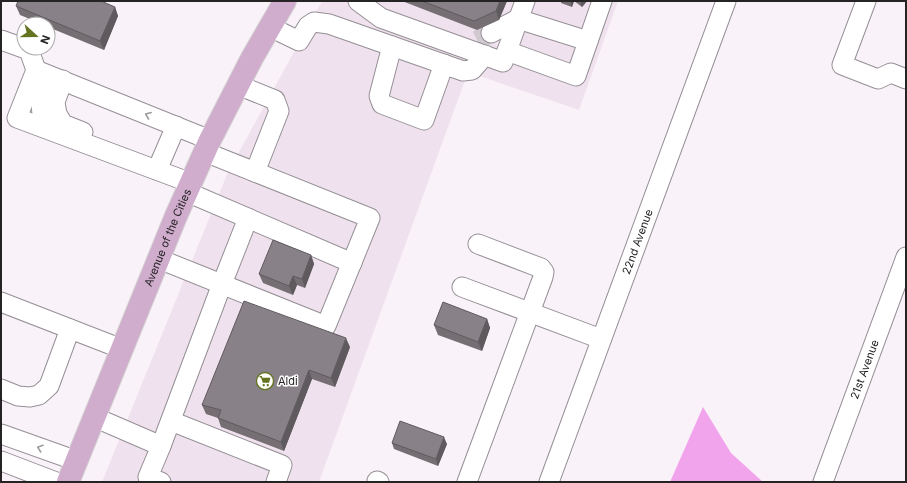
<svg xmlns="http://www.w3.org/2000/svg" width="907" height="483" viewBox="0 0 907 483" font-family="Inter,sans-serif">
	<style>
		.built { fill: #efe2ee }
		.forest { fill: #f1a4eb }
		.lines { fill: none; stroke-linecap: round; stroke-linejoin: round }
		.minor-tunnel { stroke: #d0c9cf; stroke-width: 19; stroke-dasharray: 19 10; stroke-linecap: butt }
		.minor-casing { stroke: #958f95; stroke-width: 21 }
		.major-casing { stroke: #d4d3d3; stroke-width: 24 }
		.minor { stroke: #fff; stroke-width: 19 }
		.major { stroke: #d0accd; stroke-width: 22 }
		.wall { fill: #756f74 }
		.shaded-wall { fill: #5f5a5e }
		.building { fill: #888187; stroke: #5f5a5e }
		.oneway { stroke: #9d9c9d }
		.labels { text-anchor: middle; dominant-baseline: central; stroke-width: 3; stroke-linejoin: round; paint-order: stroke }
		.street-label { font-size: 11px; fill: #262325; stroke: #fff }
		.poi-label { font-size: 11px; fill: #262325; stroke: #fff; text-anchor: start }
	</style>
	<rect width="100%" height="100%" fill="#faf2f9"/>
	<path class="built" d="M322,1H618L579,110L468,72L319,482H102L228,172Z"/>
	<path class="forest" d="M703,407L731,453L763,482H670Z"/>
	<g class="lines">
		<path class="minor-tunnel" d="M477,40L491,33"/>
		<g class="minor-casing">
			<g id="minor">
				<path d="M358,1L381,18L503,62L525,1"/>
				<path d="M866,1L842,65L878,79L891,73L906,79"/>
				<path d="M270,27L299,41L308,26L314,22L329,24L463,71L472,70L485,55"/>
				<path d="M491,33L518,19L588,41"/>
				<path d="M1,40L29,50L36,70L17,118L191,183"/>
				<path d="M392,46L379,96L382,104L424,120L444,64"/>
				<path d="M507,51L576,76L602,1"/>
				<path d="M36,70L210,140"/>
				<path d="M51,77L41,104L42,114L63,124"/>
				<path d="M63,80L55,102L57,114L63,124L83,132"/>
				<path d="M238,85L275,100L279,111L255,172"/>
				<path d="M157,170L176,126"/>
				<path d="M187,192L352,263"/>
				<path d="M159,259L326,326L370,218L205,152"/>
				<path d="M462,287L601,339"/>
				<path d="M1,302L122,349"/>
				<path d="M1,389L18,396L30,397L39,395L49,386L70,329"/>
				<path d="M94,417L161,446L148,477L161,482"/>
				<path d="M171,421L282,465L276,482"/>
				<path d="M1,434L77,461"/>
				<path d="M161,446L222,284L248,218"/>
				<path d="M1,461L56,482"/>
				<path d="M377,481L379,482"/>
				<path d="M467,482L543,277L544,272L541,268L478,244"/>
				<path id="s1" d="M549,482L726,1"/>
				<path id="s2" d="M823,482L906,257"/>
			</g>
		</g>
		<g class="major-casing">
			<g id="major">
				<path id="s3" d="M68,482L176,216L210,140L252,58L285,1"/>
			</g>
		</g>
		<use href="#minor" class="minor"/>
		<use href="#major" class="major"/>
	</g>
	<path class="wall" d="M402,1H507L499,20L477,30Z
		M561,1H587L582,7L574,1L572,7L561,3Z
		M16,6L115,7L118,16L104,50L48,27V24H42L20,15Z
		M311,255L314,264L305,288L297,285L293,295L263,283L259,274Z
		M487,319L490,328L482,351L438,335L434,325Z
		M350,347L335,387L312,379L284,451L221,427L218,418L206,414L202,405Z
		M392,443L447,444L438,466L394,449Z"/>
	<path class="shaded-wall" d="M500,1H507L499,20L496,11Z
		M570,1H574L572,7Z
		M580,1H587L582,7Z
		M115,7L118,16L104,50L100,41Z
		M311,255L314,264L305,288L302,279Z
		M293,276L297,285L293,295L289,286Z
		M487,319L490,328L482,351L478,342Z
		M346,338L350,347L335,387L331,378Z
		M309,370L312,379L284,451L281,442Z
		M444,437L447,444L438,466L436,459Z"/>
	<path class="building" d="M18,1H101L115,7L100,41L16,6Z
		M422,1H500L496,11L474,21Z
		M273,240L311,255L302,279L293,276L289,286L259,274Z
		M244,301L346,338L331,378L309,370L281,442L218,418L221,410L202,405Z
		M443,302L487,319L478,342L434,325Z
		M400,421L444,437L436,459L392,443Z"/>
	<defs><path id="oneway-chevron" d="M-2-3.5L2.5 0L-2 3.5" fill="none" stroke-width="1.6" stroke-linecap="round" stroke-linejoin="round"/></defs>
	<g class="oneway">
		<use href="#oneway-chevron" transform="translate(148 115) rotate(-158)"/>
		<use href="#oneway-chevron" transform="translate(40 448) rotate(-161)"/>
	</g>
	<defs>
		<g id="supermarket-ring" transform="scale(0.9)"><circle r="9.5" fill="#fff" stroke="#64731f" stroke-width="1.5"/><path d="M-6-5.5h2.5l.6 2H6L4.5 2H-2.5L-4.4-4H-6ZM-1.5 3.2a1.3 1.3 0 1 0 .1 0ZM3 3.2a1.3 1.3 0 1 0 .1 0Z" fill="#64731f"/></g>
	</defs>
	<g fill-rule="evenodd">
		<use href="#supermarket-ring" x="265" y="381"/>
	</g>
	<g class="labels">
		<g class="street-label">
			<text stroke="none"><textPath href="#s3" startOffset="264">Avenue of the Cities</textPath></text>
			<text stroke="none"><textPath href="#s1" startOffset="256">22nd Avenue</textPath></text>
			<text stroke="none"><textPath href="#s2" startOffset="120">21st Avenue</textPath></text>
		</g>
		<g class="poi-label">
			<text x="278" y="381">Aldi</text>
		</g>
	</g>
	<rect width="907" height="483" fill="none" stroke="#262325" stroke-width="4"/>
	<g transform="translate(36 36) rotate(111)"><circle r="19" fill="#ffffff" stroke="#a8a7a8"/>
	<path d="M0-3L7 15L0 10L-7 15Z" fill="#64731f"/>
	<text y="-6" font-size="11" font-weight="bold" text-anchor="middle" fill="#262325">N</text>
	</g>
</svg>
